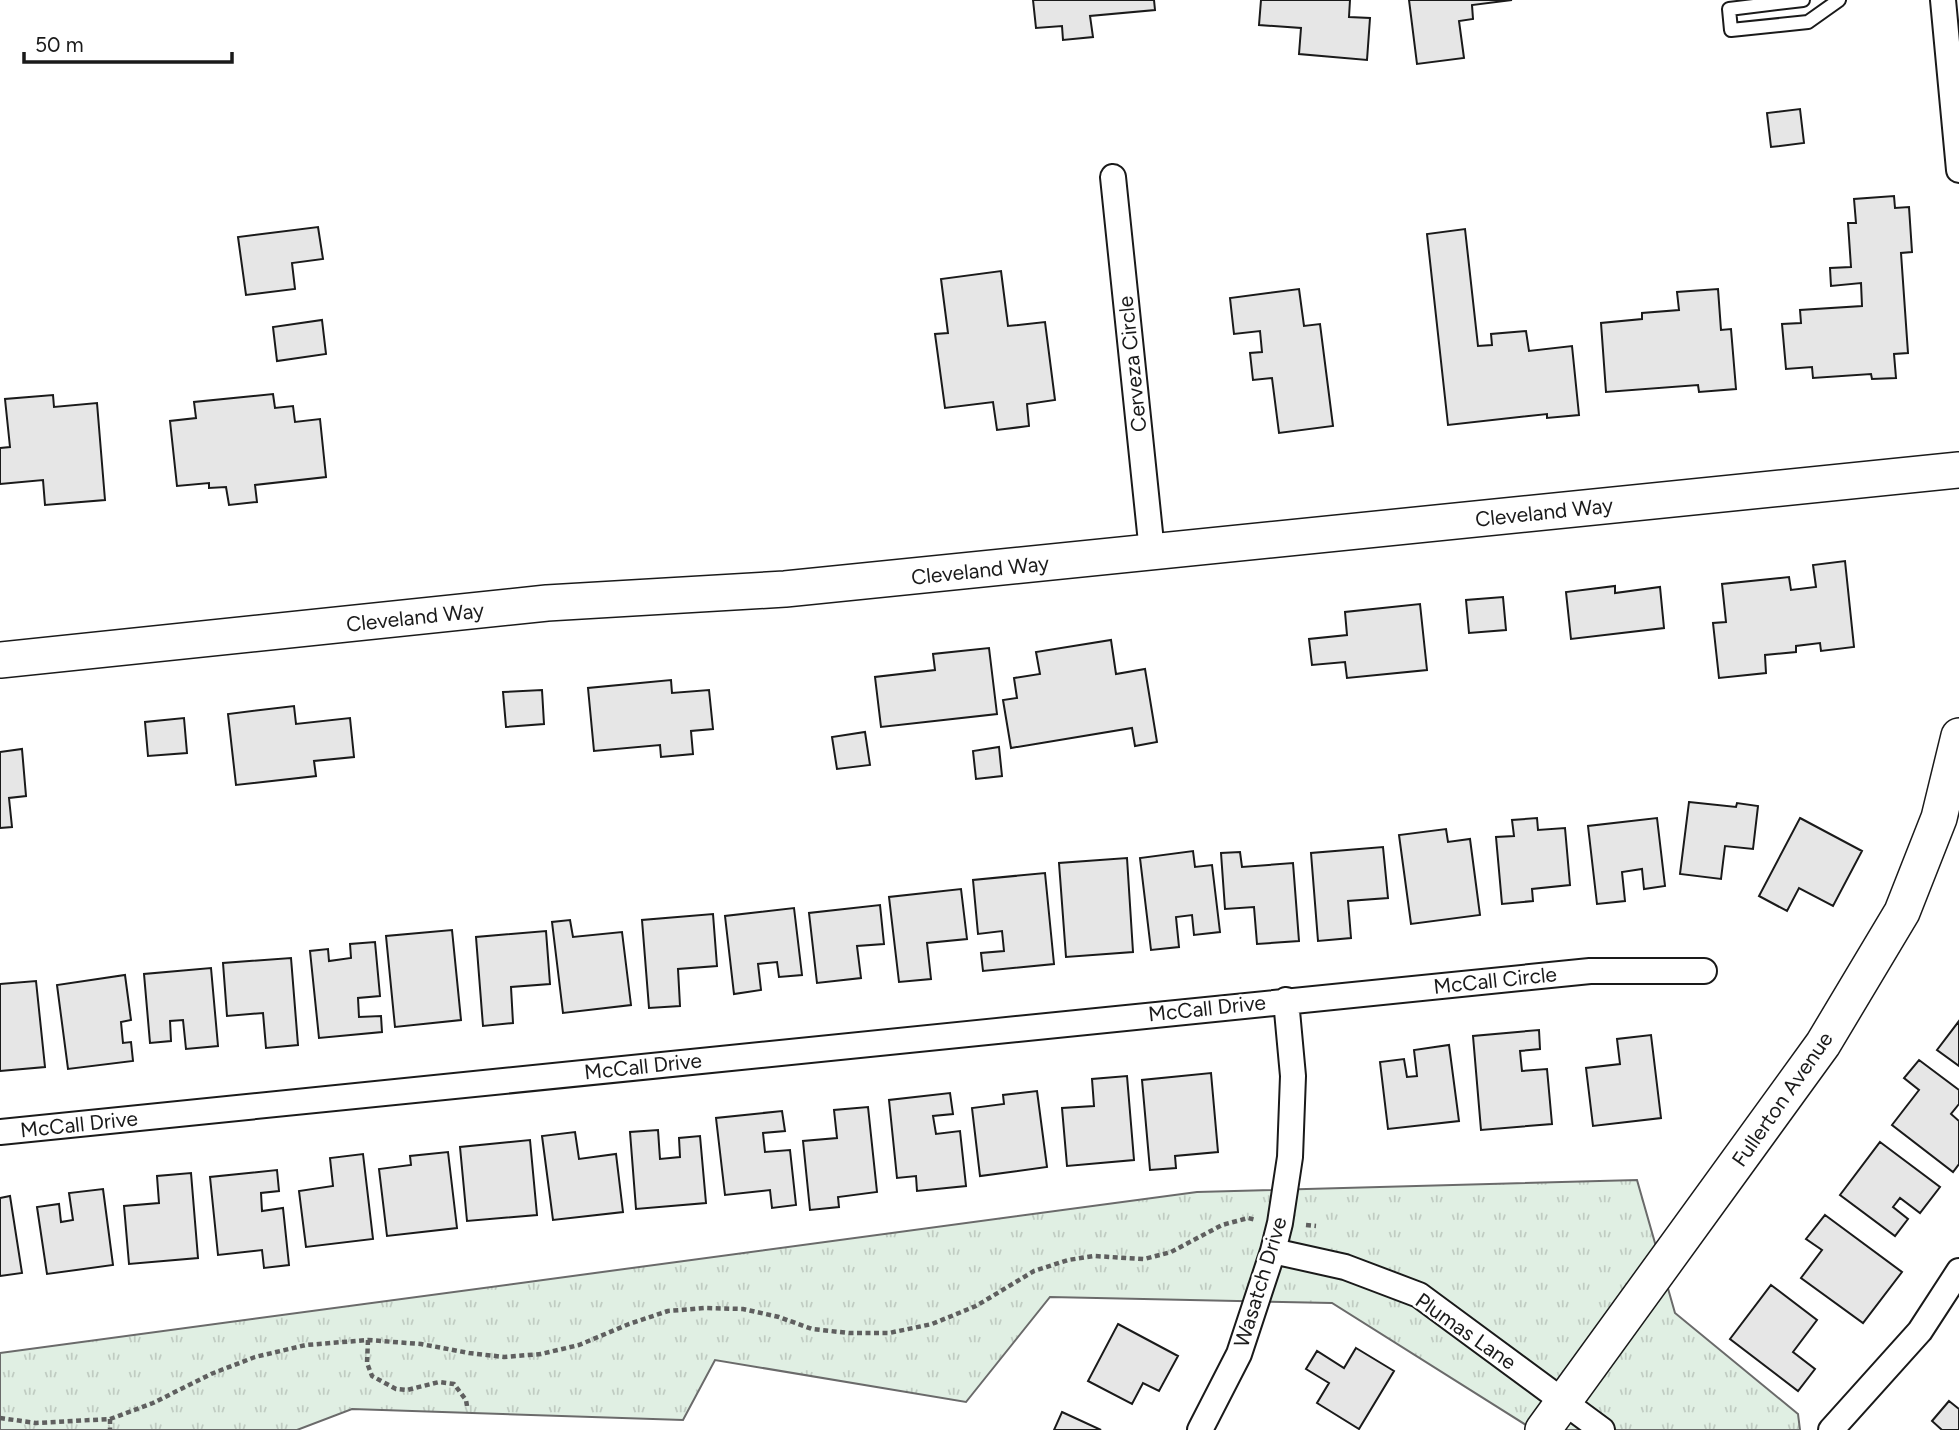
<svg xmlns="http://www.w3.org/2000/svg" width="1959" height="1430" viewBox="0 0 1959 1430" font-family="Figtree,sans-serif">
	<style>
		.park { fill: url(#park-tufts); stroke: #6a6a6a; stroke-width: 2 }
		.building { fill: #e6e6e6; stroke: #1a1a1a; stroke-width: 2 }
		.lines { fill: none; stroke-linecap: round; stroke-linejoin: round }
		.lane-casing { stroke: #1a1a1a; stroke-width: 16 }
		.street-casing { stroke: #1a1a1a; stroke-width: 28 }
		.secondary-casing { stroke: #1a1a1a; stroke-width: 38 }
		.path { stroke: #5f5f5f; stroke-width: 4.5; stroke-dasharray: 5 3.5; stroke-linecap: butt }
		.lane { stroke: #fff; stroke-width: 12 }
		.street { stroke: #fff; stroke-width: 24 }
		.secondary { stroke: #fff; stroke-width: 35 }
		.labels { text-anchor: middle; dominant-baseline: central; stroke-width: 5; stroke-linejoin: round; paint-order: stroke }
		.street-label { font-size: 21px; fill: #1a1a1a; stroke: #fff }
	</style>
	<defs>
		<pattern id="park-tufts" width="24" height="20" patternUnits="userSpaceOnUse" patternTransform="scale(1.75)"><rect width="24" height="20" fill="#e0efe3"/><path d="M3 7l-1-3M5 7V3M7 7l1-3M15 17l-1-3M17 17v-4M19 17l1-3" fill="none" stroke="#c0ccc2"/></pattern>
	</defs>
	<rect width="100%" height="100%" fill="#fff"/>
	<path class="park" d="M1637,1180L1675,1313L1798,1414L1800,1430H1534L1332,1303L1050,1297L966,1402L715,1360L683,1420L352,1409L297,1430H0V1353L1197,1192Z"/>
	<path class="building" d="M1033,0H1154L1155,10L1090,16L1093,37L1063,40L1062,26L1036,28Z
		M1261,0H1350L1349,17L1370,18L1367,60L1299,54L1301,28L1259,25Z
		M1409,0H1512L1472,5L1473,19L1459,21L1464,58L1417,64Z
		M1800,109L1804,143L1771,147L1767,113Z
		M1894,196L1895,208L1909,207L1912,252L1901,253L1908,353L1894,354L1896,378L1872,379L1871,374L1813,378L1812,367L1786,369L1782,324L1801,323L1800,310L1862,306L1861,283L1831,286L1830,268L1851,267L1848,223H1856L1854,199Z
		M318,227L323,259L292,263L295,289L246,295L238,237Z
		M1465,229L1478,346L1492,345L1491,334L1526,331L1529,351L1572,346L1579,415L1547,418V414L1448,425L1427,234Z
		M1001,271L1008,326L1045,322L1055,400L1027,404L1029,426L997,430L993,402L945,408L935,334L948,333L941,279Z
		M1299,289L1304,326L1320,324L1333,426L1279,433L1272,378L1253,380L1250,353L1262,352L1260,331L1234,334L1230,298Z
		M1718,289L1721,330L1731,329L1736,389L1699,392L1698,385L1606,392L1601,323L1642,319V313L1679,310L1677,292Z
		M322,320L326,354L277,361L273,327Z
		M273,394L275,408L293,406L295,422L320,419L326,477L255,485L257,502L229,505L226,487L209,488V483L177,486L170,421L196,418L194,402Z
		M53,395L54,407L97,403L105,500L45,505L43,480L0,484V448L10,447L5,399Z
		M1845,561L1854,647L1821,651L1820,643L1796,646V652L1765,655L1766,673L1719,678L1713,623L1726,622L1722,584L1789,577L1791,590L1816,587L1813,565Z
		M1615,586V593L1660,587L1664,628L1571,639L1566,592Z
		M1503,597L1506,630L1469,633L1466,600Z
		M1420,604L1427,670L1347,678L1345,662L1312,665L1309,639L1347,635L1345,612Z
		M1111,640L1116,674L1145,669L1157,742L1135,746L1132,728L1011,748L1003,700L1017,698L1014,678L1040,674L1036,652Z
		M989,648L997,714L881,727L875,677L935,670L933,654Z
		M671,680L672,693L709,690L713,729L691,731L693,754L661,757L660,745L594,751L588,688Z
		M542,690L544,724L506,727L503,692Z
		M294,706L296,724L350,718L354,757L314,761L316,776L236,785L228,714Z
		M184,718L187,753L148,756L145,722Z
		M865,732L870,765L837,769L832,737Z
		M999,747L1002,776L976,779L973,751Z
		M22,749L26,796L9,798L12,827L0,828V752Z
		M1689,802L1736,807L1737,803L1758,806L1753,849L1725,846L1721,879L1680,874Z
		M1537,818L1538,830L1565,828L1570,885L1532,889L1533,901L1502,904L1496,837L1514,836L1512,820Z
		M1657,818L1665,886L1644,889L1642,869L1622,872L1625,901L1597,904L1588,826Z
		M1800,818L1862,851L1833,906L1799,888L1787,911L1759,896Z
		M1446,829L1448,842L1470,839L1480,915L1411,924L1399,835Z
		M1383,847L1388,898L1348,901L1351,938L1318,941L1311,853Z
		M1193,851L1195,867L1212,865L1220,932L1194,935L1192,915L1176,917L1179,947L1151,950L1140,858Z
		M1240,852L1242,867L1293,863L1299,941L1257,944L1254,907L1225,909L1221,853Z
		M1127,858L1133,952L1066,957L1059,863Z
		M1045,873L1054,964L983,971L981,953L1004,951L1002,931L978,934L973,880Z
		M961,889L967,939L927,943L931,979L899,982L889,897Z
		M880,905L884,944L857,946L861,978L817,983L809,913Z
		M794,908L802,975L779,977L777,962L758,964L761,990L734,994L725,916Z
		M713,914L717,966L678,969L680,1006L649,1008L642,920Z
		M570,920L573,937L622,932L631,1005L563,1013L552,922Z
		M452,930L461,1020L395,1027L386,936Z
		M546,931L550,984L511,987L513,1023L483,1026L476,937Z
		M375,942L380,996L358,998L359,1017L381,1016L382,1032L319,1038L310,951L328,949L329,961L351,958L350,944Z
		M291,958L298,1045L266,1048L263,1013L227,1016L223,963Z
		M211,968L218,1046L186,1049L183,1020L170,1021L171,1041L150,1043L144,974Z
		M125,975L131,1020L121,1022L123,1043L131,1042L133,1061L68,1069L57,985Z
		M36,981L45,1067L0,1071V984Z
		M1959,1021V1066L1937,1050Z
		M1539,1030L1540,1049L1520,1051L1522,1071L1547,1069L1552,1124L1481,1130L1473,1036Z
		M1651,1035L1661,1118L1593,1126L1586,1068L1620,1064L1617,1039Z
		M1449,1045L1459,1121L1388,1129L1380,1062L1404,1059L1407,1077L1417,1076L1414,1050Z
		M1919,1060L1959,1090V1104L1951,1114L1959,1121V1164L1953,1172L1892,1125L1919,1090L1904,1078Z
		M1211,1073L1218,1152L1175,1156L1176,1168L1150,1170L1142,1080Z
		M1127,1076L1134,1160L1067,1166L1062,1108L1094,1106L1092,1079Z
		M1037,1091L1047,1167L980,1176L972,1108L1004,1104L1003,1095Z
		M950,1093L953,1114L933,1116L936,1134L960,1131L966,1186L917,1191L916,1176L897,1178L889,1100Z
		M868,1107L877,1192L838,1197L839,1207L810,1210L803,1141L837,1138L834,1110Z
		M782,1111L785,1131L763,1133L765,1152L790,1150L796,1205L772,1208L770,1190L725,1195L716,1118Z
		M658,1130L660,1159L680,1157L679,1138L700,1136L706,1203L636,1209L630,1132Z
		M575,1132L579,1159L616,1154L623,1212L553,1220L542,1136Z
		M530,1140L537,1215L467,1221L460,1147Z
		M1880,1142L1940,1187L1920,1213L1900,1198L1893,1207L1908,1219L1895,1236L1840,1195Z
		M448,1152L457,1228L387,1236L379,1169L411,1165L410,1156Z
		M363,1154L373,1239L306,1247L299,1191L333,1186L330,1158Z
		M277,1170L279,1191L261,1193L262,1211L283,1208L289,1265L264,1268L262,1250L218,1255L210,1177Z
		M191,1173L198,1258L129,1264L124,1206L159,1203L157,1176Z
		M103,1189L113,1265L47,1274L37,1207L59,1204L61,1222L73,1220L69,1193Z
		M10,1196L22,1273L0,1276V1198Z
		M1825,1215L1902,1272L1863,1323L1801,1278L1822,1250L1806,1239Z
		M1771,1285L1817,1320L1793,1352L1815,1369L1798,1391L1730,1339Z
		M1118,1324L1178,1356L1159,1391L1143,1383L1132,1404L1088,1381Z
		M1356,1348L1394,1371L1359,1429L1317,1403L1329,1383L1306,1369L1317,1351L1344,1368Z
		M1949,1401L1959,1409V1430H1942L1932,1421Z
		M1062,1412L1101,1430H1054Z"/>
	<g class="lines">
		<g class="lane-casing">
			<path id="lane" d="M1803,0L1729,9L1731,30L1808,22L1839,0"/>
		</g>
		<g class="street-casing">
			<path id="street" d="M1943,0L1959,170
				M1113,177L1152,552
				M0,1132L1590,971H1704
				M1273,1251L1345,1267L1419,1295L1602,1430
				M1200,1430L1239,1354L1273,1251L1280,1223L1290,1157L1293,1076L1286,1000
				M1831,1430L1920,1331L1959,1271"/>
		</g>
		<g class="secondary-casing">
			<path id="secondary" d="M0,660L547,603L785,589L1959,470
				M1543,1430L1823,1044L1902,912L1939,818L1959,736"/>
		</g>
		<path class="path" d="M1306,1225L1316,1226
			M368,1340L367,1363L372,1376L396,1389L407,1390L439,1382L454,1384L466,1400L467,1406
			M0,1418L36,1423L110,1419L153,1403L211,1374L255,1357L306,1345L368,1340L421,1344L469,1353L504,1357L541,1354L579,1345L629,1324L668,1311L705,1308L743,1309L779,1317L812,1329L849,1333H889L932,1324L976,1306L1034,1271L1068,1260L1094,1256L1144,1259L1171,1252L1222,1225L1248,1218L1256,1220
			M110,1419V1430"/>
		<use href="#lane" class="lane"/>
		<use href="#street" class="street"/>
		<use href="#secondary" class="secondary"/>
	</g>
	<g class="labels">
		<g class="street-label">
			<text transform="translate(1132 364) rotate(-96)">Cerveza Circle</text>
			<text transform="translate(1544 512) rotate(-6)">Cleveland Way</text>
			<text transform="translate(980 570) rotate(-6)">Cleveland Way</text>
			<text transform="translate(415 617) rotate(-6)">Cleveland Way</text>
			<text transform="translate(1495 980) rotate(-6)">McCall Circle</text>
			<text transform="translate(1207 1008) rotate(-6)">McCall Drive</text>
			<text transform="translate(643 1066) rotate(-6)">McCall Drive</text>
			<text transform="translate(1782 1099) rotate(-55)">Fullerton Avenue</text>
			<text transform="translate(79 1124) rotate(-6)">McCall Drive</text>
			<text transform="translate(1260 1282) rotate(-73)">Wasatch Drive</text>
			<text transform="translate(1466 1331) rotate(35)">Plumas Lane</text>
		</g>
	</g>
	<path d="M24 52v10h208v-10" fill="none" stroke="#1a1a1a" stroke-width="3.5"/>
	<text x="35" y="52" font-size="21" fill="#1a1a1a" stroke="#ffffff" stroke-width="5" paint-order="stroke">50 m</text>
</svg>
